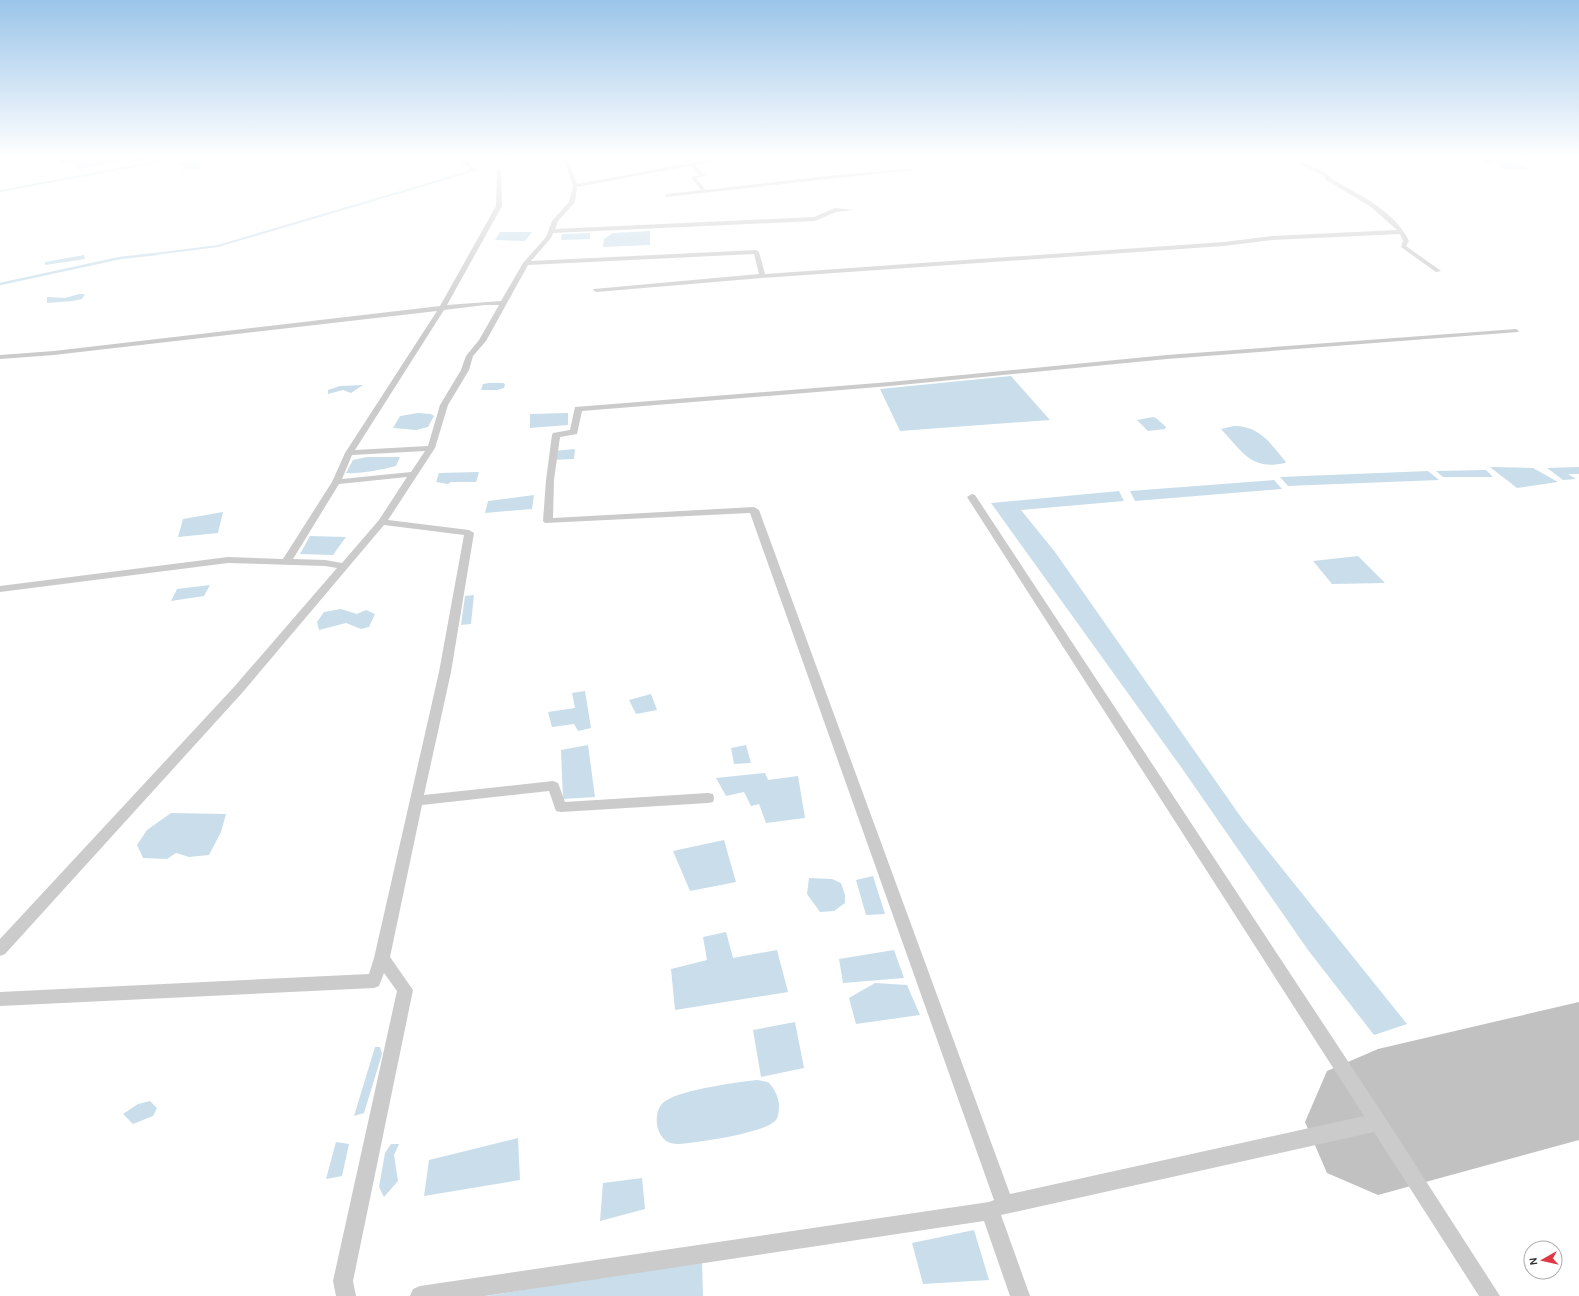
<svg xmlns="http://www.w3.org/2000/svg" width="1579" height="1296" viewBox="0 0 1579 1296" font-family="Karla,sans-serif">
	<style>
		.water { fill: #c9deea }
		.lines { fill: none; stroke-linecap: round; stroke-linejoin: round }
		.stream-far1 { stroke: #c9deea; stroke-width: 2 }
		.stream { stroke: #c9deea; stroke-width: 2.5 }
		.runway { fill: #c1c1c1; fill-rule: evenodd }
		.minor { fill: #cbcbcb; fill-rule: evenodd }
	</style>
	<rect width="100%" height="100%" fill="#fff"/>
	<path class="water" d="M106,158H116L120,162L78,169L73,163Z
		M198,159L202,168L182,171L183,166L175,164Z
		M1485,159L1511,160L1530,170H1508Z
		M650,231V245L603,247L604,239L613,233Z
		M500,232H532L525,241L495,240Z
		M590,233V239L561,240L562,234Z
		M84,255L85,259L45,265V262Z
		M79,294H85L82,299L73,301L47,303V297L65,298Z
		M1011,376L1050,420L900,431L880,389Z
		M489,383H503L505,384L504,388L497,390H481L483,384Z
		M363,385L351,393L343,390L328,394V390L340,386Z
		M418,413L431,414L434,416L428,427L416,430L393,428L400,416Z
		M568,413V425L530,428V414Z
		M1153,417L1156,418L1166,427L1165,429L1148,431L1137,420Z
		M1234,426C1260,426 1270,443 1286,462L1285,463C1251,471 1242,451 1221,429Z
		M575,449L574,459L552,460L553,451Z
		M367,457H400L396,466C379,470 362,474 346,473L353,460Z
		M1490,467L1533,468L1558,482L1517,488Z
		M1579,467V474H1568L1576,479L1563,480L1547,468Z
		M1486,470L1493,477H1443L1436,471Z
		M1428,471L1439,480L1288,486L1280,477Z
		M479,472L476,482H451L448,484L436,482L439,473Z
		M1274,480L1282,489L1135,501L1130,491Z
		M1119,491L1124,501L1021,510L1055,552L1243,820L1407,1024L1374,1035L1308,950L1181,767L991,503Z
		M534,495L532,509L485,513L488,501Z
		M223,512L218,533L178,537L183,519Z
		M310,536L346,537L333,555L300,554Z
		M1358,556L1385,583L1332,584L1313,561Z
		M210,585L204,596L171,601L177,589Z
		M474,595L471,624L461,625L465,596Z
		M341,609L357,614L366,610L375,614L369,627L361,629L346,623L319,630L317,622L324,612Z
		M585,691L591,728L578,731L574,724L552,727L548,712L575,708L572,693Z
		M651,694L657,710L636,714L629,700Z
		M588,745L595,797L563,799L561,750Z
		M746,745L751,763L734,764L731,748Z
		M765,773L768,780L798,776L805,818L766,823L759,804L751,806L744,792L726,796L716,778Z
		M171,813L226,814L221,832L209,855L189,857L176,853L167,859L143,858L137,845L147,830Z
		M724,840L736,882L690,891L673,851Z
		M873,876L885,914L866,915L856,880Z
		M809,878L832,879L841,883L845,895V903L834,911L820,912L807,894Z
		M726,932L733,958L777,950L788,992L675,1010L671,969L707,960L703,937Z
		M894,950L904,978L843,983L839,959Z
		M875,983L907,985L920,1015L856,1024L849,998Z
		M795,1022L804,1068L761,1077L753,1030Z
		M375,1047H380L382,1054L364,1113L354,1116Z
		M757,1080L768,1082C774,1088 778,1096 779,1104C779,1109 779,1118 775,1121C761,1134 699,1142 679,1144C668,1144 662,1140 658,1129C655,1119 657,1105 667,1100C683,1090 737,1082 757,1080Z
		M150,1101L157,1108L153,1116L133,1124L123,1114L138,1104Z
		M518,1138L520,1180L424,1196L429,1160Z
		M336,1142L349,1144L342,1176L326,1179Z
		M391,1144H399L394,1155L398,1181L384,1197L379,1187L385,1153Z
		M642,1178L645,1209L600,1221L603,1183Z
		M974,1230L989,1280L923,1284L912,1243Z
		M702,1260L703,1296H487Z"/>
	<g class="lines">
		<path class="stream-far1" d="M0,191L178,158
			M147,255L218,246L475,170"/>
		<path class="stream" d="M0,284L120,258L156,254"/>
		<path class="runway" d="M1579,1002V1140L1378,1195L1327,1173L1305,1122L1327,1071L1378,1049Z"/>
		<path class="minor" d="M62,158H67L65,161L94,158L59,164Z
			M133,158H157L137,162Z
			M457,158H462L477,170L473,171Z
			M557,158H568L577,184L718,158H728L695,165L706,176L696,178L706,190L826,176L909,169L911,170L665,197L667,194L701,190L691,177L700,175L690,166L577,187L575,202L558,221L555,229L814,217L835,208L854,210L836,212L815,221L553,233L551,238L531,261L756,250L759,252L765,274L1224,242L1272,236L1397,230L1371,207L1326,180L1324,176L1288,158H1294L1328,174L1330,178C1358,194 1395,211 1409,241L1406,246L1441,271L1436,272L1401,247L1403,241L1400,234L1272,240L1224,246L762,278L596,292L593,290L594,289L759,274L754,254L528,265L486,341L473,356L469,370L448,405L435,448L388,520L469,530L474,533L451,672L424,795L553,781L558,783L565,802L708,793L713,794L714,798L713,802L708,803L561,812L556,811L549,791L422,805L390,957L413,990L353,1281L356,1296H336L333,1281L397,991L384,973L379,986L374,988L0,1006V992L369,974L374,958L439,672L464,535L384,525L242,693L5,954L0,956V939L234,687L337,568L325,566L228,563L0,592V586L228,557L283,559L332,482L345,453L437,311L54,355L0,359V355L54,351L440,306L496,206L497,170L499,169L501,170L502,206L447,305L501,301L523,263L546,237L552,221L569,202L573,186L564,160ZM485,305H499L479,340L466,356L461,370L440,405L428,446L355,450L444,310ZM425,451L411,472L342,479L352,455ZM407,477L379,520L342,563L325,560L293,559L339,484Z
			M1477,158H1483L1493,164L1489,165Z
			M1516,329L1519,331L1518,332L1167,359L890,386L582,411L577,434L560,437L554,480L553,518L754,507L759,510L1010,1194L1364,1116L967,497L972,494L975,495L1384,1116L1500,1296H1479L1374,1132L1001,1215L1030,1296H1010L984,1221L485,1296H410L413,1289L420,1286L989,1202L994,1200L750,513L545,523L543,521L546,480L552,435L553,433L570,430L575,407L890,382L1167,355Z"/>
	</g>
	<linearGradient id="sky" x2="0" y2="1"><stop stop-color="#9bc5e9"/><stop offset="0.46" stop-color="#fff"/><stop offset="1" stop-color="#fff" stop-opacity="0"/></linearGradient>
	<rect width="1579" height="340" fill="url(#sky)"/>
	<g transform="translate(1543 1260) rotate(262)"><circle r="19" fill="#ffffff" stroke="#ababab"/>
	<path d="M0-3L7 15L0 10L-7 15Z" fill="#de3845"/>
	<text y="-6" font-size="11" font-weight="bold" text-anchor="middle" fill="#2e2e2e">N</text>
	</g>
</svg>
